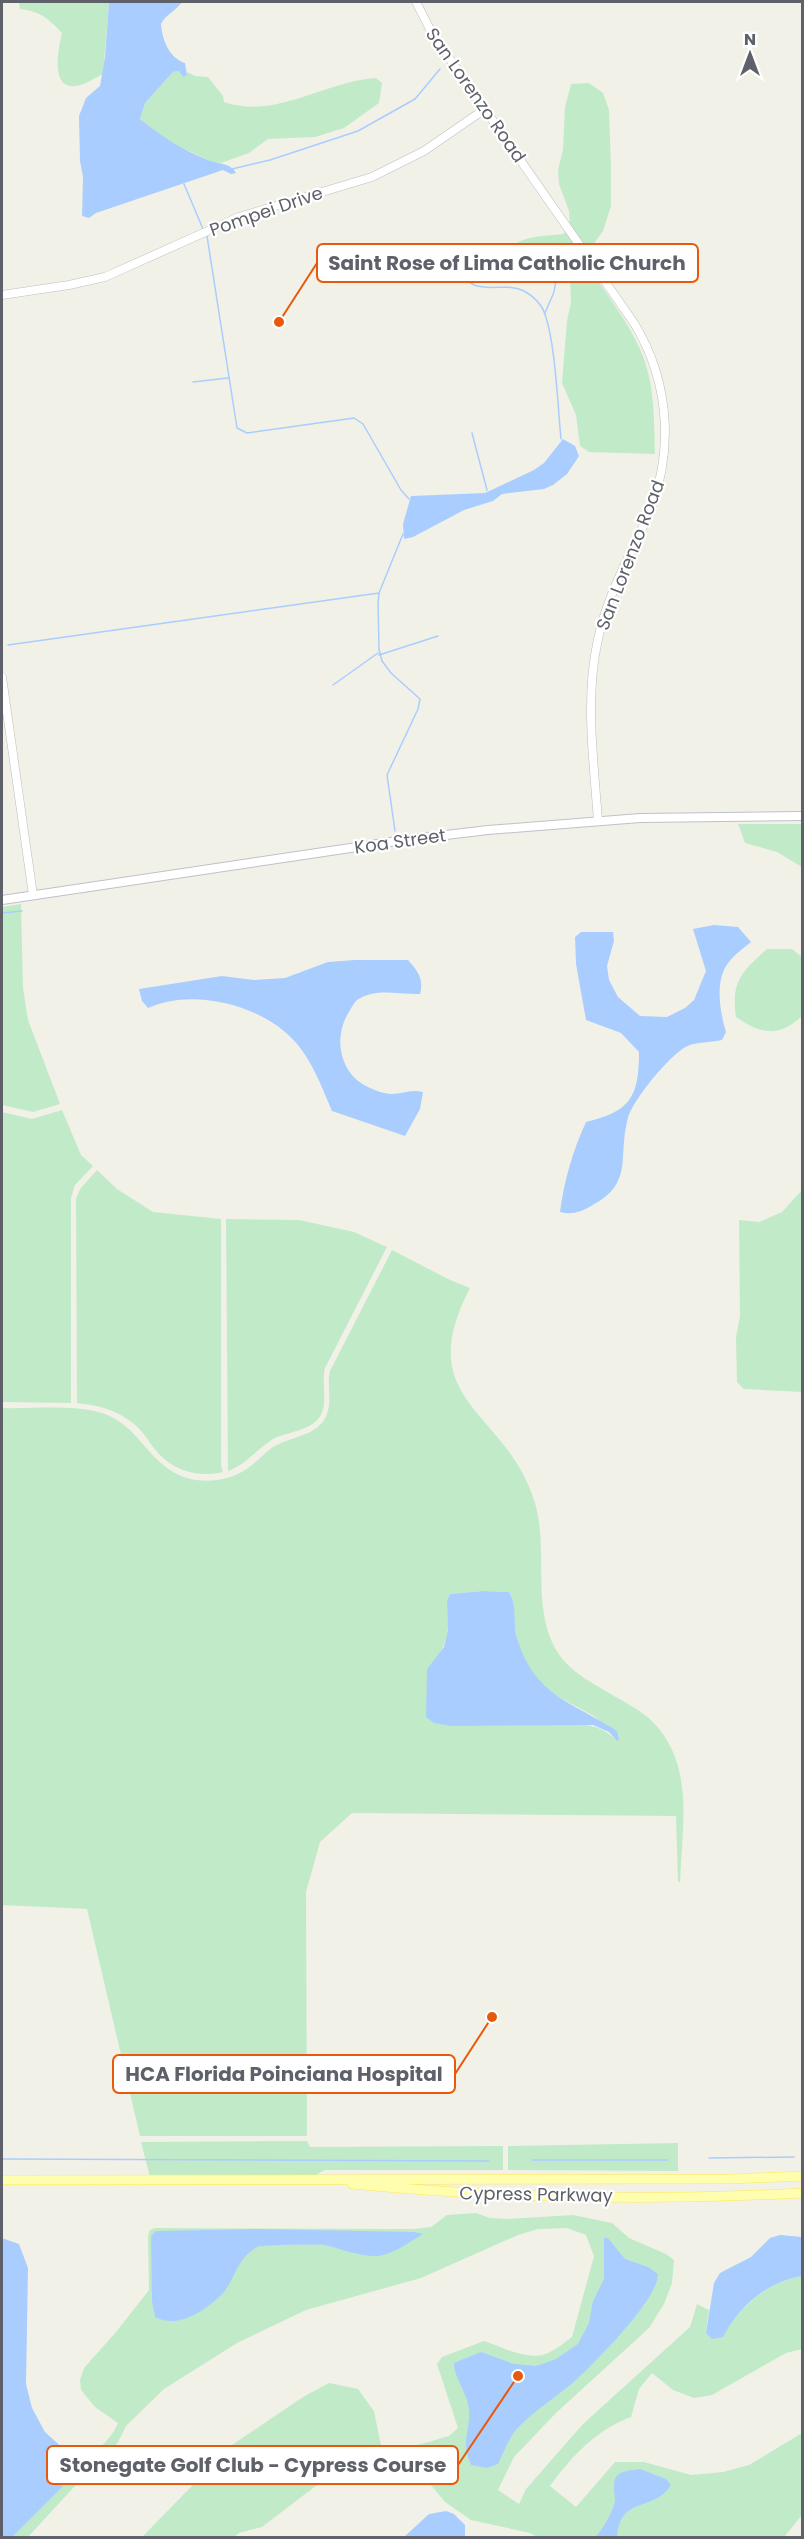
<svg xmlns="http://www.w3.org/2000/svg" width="804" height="2539" viewBox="0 0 804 2539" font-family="Poppins,sans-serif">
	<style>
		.green { fill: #c1ebc8; fill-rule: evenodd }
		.water { fill: #aacdff }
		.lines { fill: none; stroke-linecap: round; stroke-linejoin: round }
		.stream { stroke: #aacdff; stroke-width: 1.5 }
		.tertiary-casing { stroke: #bbbec3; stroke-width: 9 }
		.secondary-casing { stroke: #bfc1c9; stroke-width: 10 }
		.primary-casing { stroke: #ffe853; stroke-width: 10 }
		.tertiary { stroke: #fff; stroke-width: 8 }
		.secondary { stroke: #fff; stroke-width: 8 }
		.primary { stroke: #fffeaf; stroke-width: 9 }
		.labels { text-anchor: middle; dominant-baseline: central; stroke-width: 4.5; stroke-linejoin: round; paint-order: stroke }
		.street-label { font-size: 18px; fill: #5e6169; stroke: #fff }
		.leader { fill: none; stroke: #e8590c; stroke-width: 2 }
		.callout-dot { fill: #e8590c; stroke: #fff; stroke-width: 2 }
		.callout { fill: #fff; stroke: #e8590c; stroke-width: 2 }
		.callout-label { font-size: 20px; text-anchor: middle; font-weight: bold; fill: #5e6169 }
	</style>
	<rect width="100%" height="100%" fill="#f2f1e7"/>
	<path class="green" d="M19,2H109L103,74C94,78 85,85 76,86C49,90 59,46 62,33C49,19 40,11 20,9Z
		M179,71L187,75V72L195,76L208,77L223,96L224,102C276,120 325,81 376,78L382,83L379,103L344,128L315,137L268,139L249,153L221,163L210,161L176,145L159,136L140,119L145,103L173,72Z
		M589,83L603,93L609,110L611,169V206L603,231L593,245L591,255L570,225L569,211L559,184L558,170L563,150L565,107L571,84Z
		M567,231L589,263L588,267C606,293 627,320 640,349C655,382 654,419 655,454L589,452L580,446L576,415L562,383L567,321L571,302L570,277L545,268L503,272C500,235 538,237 563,234Z
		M738,824H802V867L777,852L745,843Z
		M21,904L23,988L28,1020L60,1104L33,1112L2,1105V907Z
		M767,949H792L802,957V1016C779,1038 760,1034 736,1017C731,982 741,972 767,949Z
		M62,1110L81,1155L93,1166L75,1185L71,1198V1403L2,1402V1112L32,1119Z
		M97,1170L117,1189L153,1212L221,1219V1465L223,1472C199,1478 174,1471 158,1453C149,1443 144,1432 134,1424C117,1410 98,1405 77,1403L76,1199L80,1189Z
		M802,1190V1392L744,1389L737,1382L736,1337L740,1316L739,1220L759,1222L782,1212Z
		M226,1219L299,1220L354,1232L387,1247L325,1368C321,1383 329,1404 319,1418C309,1431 287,1432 273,1439C257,1449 247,1464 228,1471Z
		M392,1250L450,1280L470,1288C410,1403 507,1409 535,1503C548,1548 533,1599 552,1642C562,1665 583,1678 604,1690C620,1700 640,1709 653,1722C695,1765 682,1828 680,1882H678L676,1816L352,1813L320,1842L306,1892L307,2136H140L87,1909L2,1905V1408C34,1409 71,1404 102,1413C136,1424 146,1457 175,1473C198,1486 232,1482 252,1465C260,1459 268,1449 277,1445C292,1437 315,1435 324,1420C334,1404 326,1387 330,1371ZM483,1591L509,1592C516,1602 513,1612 514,1623C516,1638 521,1655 529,1668C544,1693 568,1701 592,1715C602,1721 611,1732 619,1740L617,1741C603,1726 590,1725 570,1724L427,1669C439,1657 447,1644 448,1627C448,1615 446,1605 450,1594Z
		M307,2141L310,2147L503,2146V2170H325L314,2176L150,2177L141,2142Z
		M678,2143V2171L508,2170V2146Z
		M476,2213L490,2218L507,2219L573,2215L612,2223L629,2238L666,2254L674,2260L672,2283L664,2304L649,2328L556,2413L514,2457L498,2490L519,2504L526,2489L583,2424L690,2327L697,2304L709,2310L706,2333L722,2337C739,2307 767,2282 802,2276V2349L786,2353L712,2395L694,2398L673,2390L652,2373L639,2389L631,2417C596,2430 572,2456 550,2486L576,2507L615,2462H644L691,2475L723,2472L749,2465L802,2433V2515L785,2536L537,2537L530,2533L471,2520L445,2502L415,2466C403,2470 390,2477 380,2469C373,2464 371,2461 362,2458L317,2485L262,2527L239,2533L234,2537H142L232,2445L303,2397L329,2383L358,2389L374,2411L383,2455L449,2436L458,2428L437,2364L442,2357L484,2341C502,2347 530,2362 548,2353C557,2349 565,2342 572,2337L594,2256L586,2235L567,2228L538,2229L518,2235L421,2278L306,2310L237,2343L164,2389L126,2426L118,2442L102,2462L74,2487L28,2537L3,2538C28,2516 51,2493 74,2470C91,2454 109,2444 118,2423L95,2407L81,2390L80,2380L84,2368L116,2332L149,2290L148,2235L150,2230L155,2228L414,2229L431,2227L447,2215Z"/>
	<path class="water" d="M109,2H182C176,11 166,14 161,24C162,39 169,58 185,63L187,75L183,77L179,71L173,72L145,103L140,119C161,136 182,150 208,160C218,164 231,163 236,173L231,174L223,170L96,213L89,218L82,216L83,177L80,161L79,116L86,98L100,86L105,57Z
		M563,439L575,446L579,456L567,474L553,485L544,489L502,494L493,501L464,510L413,537L404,539L403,524L411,496L485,493L534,470L544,463Z
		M714,925L738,927L751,942C744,948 735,954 729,962C714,980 720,1012 726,1032L722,1040C712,1042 700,1042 690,1045C672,1051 633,1100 628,1118C617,1158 635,1183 591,1206C581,1212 571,1215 560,1212C564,1181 573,1150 586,1122C630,1111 639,1098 639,1052L621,1033L586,1020L576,964L575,937L581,932H613L614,941L607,966L609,980L618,997L640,1016L667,1017L685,1008L694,1000L706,971L693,929Z
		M355,960H408C418,971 424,979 420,994C399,995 377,987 357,1000C354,1003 351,1008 349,1012C333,1036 339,1074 368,1087C374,1090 384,1094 391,1094C402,1094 411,1089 423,1092L420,1109L405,1136L332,1111C323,1090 315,1068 301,1049C271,1007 195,986 148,1008L142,1001L139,989L222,976L254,980L285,978L328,962Z
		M483,1591L509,1592C518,1606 512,1625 518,1641C536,1697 573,1702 617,1731L619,1740L617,1741L609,1732L593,1725L451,1726L434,1723L426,1717L427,1669L444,1647L448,1630L447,1601L450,1594Z
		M260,2229L414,2232L423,2234C409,2242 395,2254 378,2256C361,2257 341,2249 325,2245C319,2244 260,2245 257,2247C234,2261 236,2282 219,2297C203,2312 177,2329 155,2317L152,2301L151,2236L156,2231Z
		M780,2235L802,2237V2276C767,2282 739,2306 723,2337L712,2339L706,2333L714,2283L720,2273L751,2257L770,2238Z
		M2,2238L19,2244L28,2268L26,2384L32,2408L45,2432L76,2460V2473L11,2538L2,2537Z
		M604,2238H608L625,2259L648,2267L658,2274C658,2300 595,2362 575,2381C555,2398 532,2412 515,2431C508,2440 503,2454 498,2464L487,2468L471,2465C459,2438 473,2429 468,2404C465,2390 454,2377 454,2363L481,2352L514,2364L536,2366L556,2359L578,2344L589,2323L593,2301L604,2279Z
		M640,2469L666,2479L671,2485C652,2514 621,2494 617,2537H595C601,2533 616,2506 615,2499C612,2474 615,2472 640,2469Z
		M446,2511L454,2514L465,2525V2537H404L429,2514Z"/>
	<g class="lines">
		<path class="stream" d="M232,169L270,160L358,131L415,99L440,69
			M184,184L203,229
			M207,236L237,428L247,433L354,418L363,424L401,490L409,499
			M421,252L474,285C490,291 509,283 524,291C531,295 537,300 541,306C555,327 558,411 561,439
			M545,313L554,292L556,280
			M193,382L228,378
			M472,433L487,490
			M8,645L379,593
			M379,655L438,636
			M333,685L378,653
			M395,831L387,775L418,709L420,699L391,673L382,661L379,649L378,603L379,593L403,534
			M2,913L22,911
			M709,2158L794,2157
			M2,2159L489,2161
			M532,2160H668"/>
		<g class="tertiary-casing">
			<path id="tertiary" d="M416,2L433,35L634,323C671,384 675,457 645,522C626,563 605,601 597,644C585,702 594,763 598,821
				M2,295L69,285L105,277L239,217L372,177L424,151L485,109
				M2,677L33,895"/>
		</g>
		<g class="secondary-casing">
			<path id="secondary" d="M2,900L404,840L488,830L640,818L802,816"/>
		</g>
		<g class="primary-casing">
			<path id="primary" d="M2,2180L730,2179L802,2176
				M352,2184C500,2198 654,2201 802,2193"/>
		</g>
		<use href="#tertiary" class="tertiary"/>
		<use href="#secondary" class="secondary"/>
		<use href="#primary" class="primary"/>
	</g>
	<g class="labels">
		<g class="street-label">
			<text transform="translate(476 95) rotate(55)">San Lorenzo Road</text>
			<text transform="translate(266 211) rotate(-19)">Pompei Drive</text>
			<text transform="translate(630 555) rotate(-69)">San Lorenzo Road</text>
			<text transform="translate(400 841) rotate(-8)">Koa Street</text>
			<text transform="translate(536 2194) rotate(1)">Cypress Parkway</text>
		</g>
	</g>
	<path class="leader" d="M279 322L317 263M492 2017L455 2074M518 2376L458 2465"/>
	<g class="callout-dot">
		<circle cx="279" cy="322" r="6"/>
		<circle cx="492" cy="2017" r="6"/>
		<circle cx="518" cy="2376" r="6"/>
	</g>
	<g class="callout">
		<rect x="317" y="244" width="381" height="38" rx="6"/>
		<rect x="113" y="2055" width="342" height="38" rx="6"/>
		<rect x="47" y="2446" width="411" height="38" rx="6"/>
	</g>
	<g class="callout-label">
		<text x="507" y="270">Saint Rose of Lima Catholic Church</text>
		<text x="284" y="2081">HCA Florida Poinciana Hospital</text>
		<text x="253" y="2472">Stonegate Golf Club - Cypress Course</text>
	</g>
	<rect width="804" height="2539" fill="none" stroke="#5e6169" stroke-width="6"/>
	<g transform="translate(750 54)" stroke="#ffffff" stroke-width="4.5" paint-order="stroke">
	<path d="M0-4.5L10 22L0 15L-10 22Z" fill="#5e6169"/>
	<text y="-9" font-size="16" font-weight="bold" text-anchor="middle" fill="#5e6169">N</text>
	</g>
</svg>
